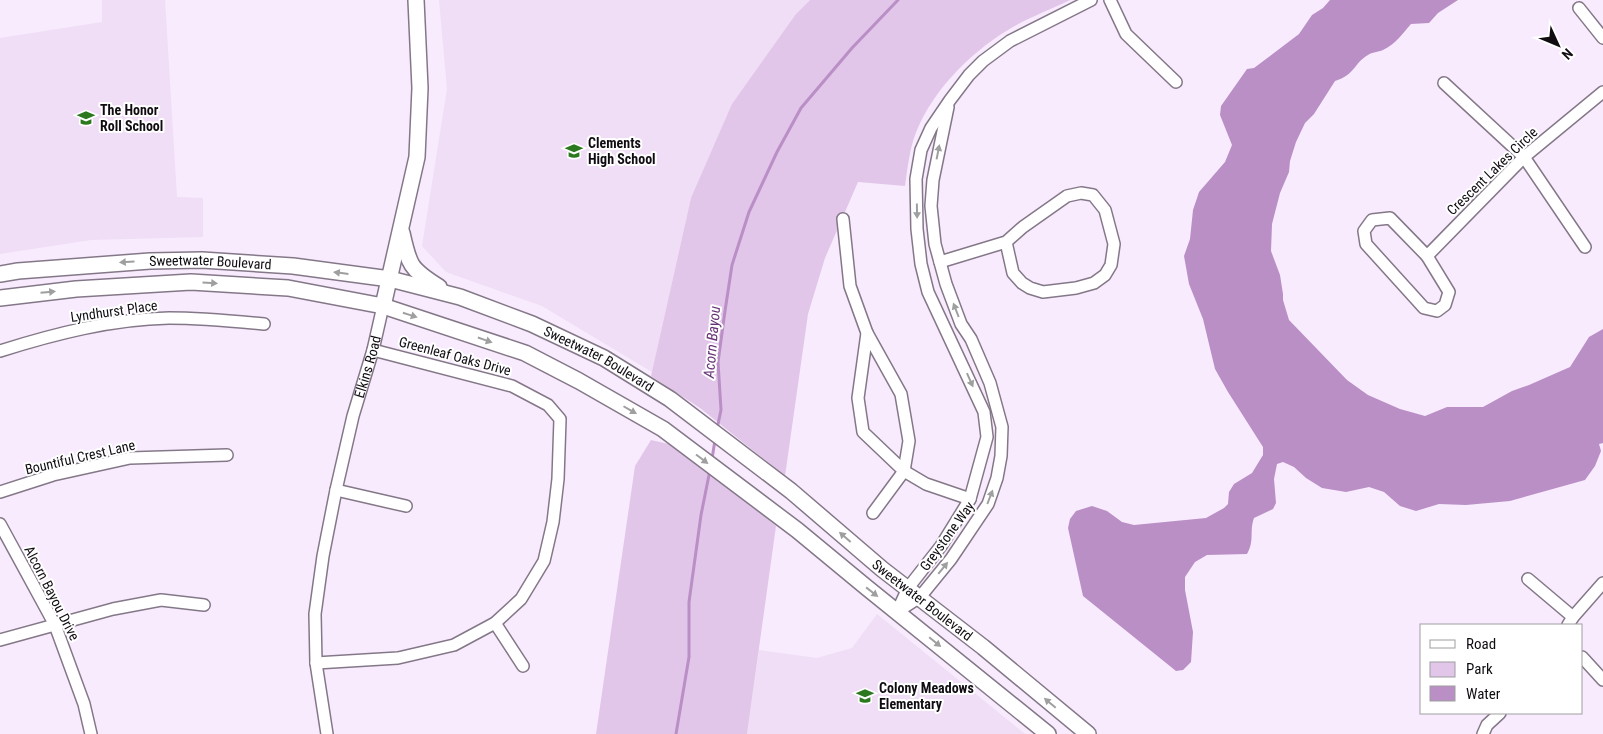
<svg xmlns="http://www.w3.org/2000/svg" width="1603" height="734" viewBox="0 0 1603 734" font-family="'Roboto Condensed',sans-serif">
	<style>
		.built { fill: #f0ddf6 }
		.green { fill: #e1c6e9 }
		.water { fill: #b98fc6 }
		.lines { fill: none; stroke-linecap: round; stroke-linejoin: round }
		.stream { stroke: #b98fc6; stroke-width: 3 }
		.street-casing { stroke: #847888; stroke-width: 14 }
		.secondary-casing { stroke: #847888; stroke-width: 18 }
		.street { stroke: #fff; stroke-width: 11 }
		.secondary { stroke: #fff; stroke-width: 15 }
		.oneway { fill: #9f9ea0 }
		.labels { text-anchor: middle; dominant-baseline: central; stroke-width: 4; stroke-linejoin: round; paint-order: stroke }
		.poi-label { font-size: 14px; font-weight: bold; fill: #100c12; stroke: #fff; text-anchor: start }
		.street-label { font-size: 14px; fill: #100c12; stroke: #fff }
		.water-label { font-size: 15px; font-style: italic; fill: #683477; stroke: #fff }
	</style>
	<rect width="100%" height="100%" fill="#f8ebfd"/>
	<path class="built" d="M102,0H165L177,197L203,198V237L91,240L0,254V38L102,22Z
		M439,0H810L796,14L691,198L652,372L542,306L446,272L422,246L447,89Z
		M877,614L1025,734H747L759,650L817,658L852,648Z"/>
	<path class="green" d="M810,0H1070C1050,10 1027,18 1008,30C967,55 928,95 913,141C909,155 907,172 905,186L858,182L825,258L808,314L785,476L700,408L651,376L691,198L732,104L796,14Z
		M651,440L677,446L776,526L747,734H596L635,466Z"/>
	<path class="water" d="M1330,0H1458L1438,13L1429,23L1411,24C1402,34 1396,44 1383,50C1378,52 1372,52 1368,55C1354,63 1355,75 1335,81L1314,114L1305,123L1296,142L1290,161L1289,172L1280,193L1272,224L1271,251L1280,275L1283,294V300L1289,320L1347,380L1368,395L1400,409L1425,416L1447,407H1483L1512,391L1529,385L1570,367L1589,337L1603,329V443L1599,444L1601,451L1595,466L1585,480L1510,501L1466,505L1439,504L1416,511L1400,506L1384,492L1369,487L1346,492L1322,488L1306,478L1294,467L1283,462L1277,464L1274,479L1276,503L1273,509L1254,518C1249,532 1255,540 1247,554L1207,555L1195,562L1185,577V590L1193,632L1191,662L1183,670L1176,671L1083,596L1068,528L1070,519L1076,511L1092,506L1107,511L1122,522L1134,525L1206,518L1224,508L1228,504L1229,492L1234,484L1252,473L1263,455V447L1228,392L1215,369L1203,319L1189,284L1184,256L1190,239L1193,210L1199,192L1225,162L1232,145L1220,115L1221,106L1247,69L1254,68L1299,34L1312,15L1323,8Z"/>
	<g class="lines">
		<path class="stream" d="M717,429L721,410L718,362L725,311L732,265L749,212L777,152L801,108L852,48L898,0
			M712,459L715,440
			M676,734L689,657V602L701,515L710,470"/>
		<g class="street-casing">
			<g id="street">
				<path d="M1110,0L1126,34L1176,82"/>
				<path d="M1579,8L1603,38"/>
				<path d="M1444,83L1524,157L1585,247"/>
				<path d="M1390,218L1427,256L1449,292L1445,305L1437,311L1424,308L1366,244L1364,231L1372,220Z"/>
				<path d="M843,219L850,286L867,333L858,398L863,432L904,471L926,484L970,499"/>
				<path d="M1427,256L1524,157L1603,92"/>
				<path d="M940,262L1006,242L1023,227L1067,196L1081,193L1093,195L1105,210L1114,244L1111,265L1105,275L1094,283L1076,288L1043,292L1030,288L1022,283L1013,273L1006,242"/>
				<path d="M867,333L901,394L909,441L904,471L873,513"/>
				<path d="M0,351C54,334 112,319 169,318C201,318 233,321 264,324"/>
				<path d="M336,490L406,506"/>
				<path d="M0,492L53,475L130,458L227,455"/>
				<path d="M0,524L55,625L84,704L91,734"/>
				<path d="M1528,579L1573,617"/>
				<path d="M897,612L908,588L941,546L970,499L987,437L984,412L928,292L921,264L917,229L916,179L921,150L931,128L950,100L969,75L983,61L1010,41L1091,0"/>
				<path d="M897,612L920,597L951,559L988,504L997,478L1001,456L1002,427L990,383L971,339L961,324L946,284L935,244L931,206L933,180L948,107"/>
				<path d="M495,623L523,666"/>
				<path d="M1568,625L1573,617L1603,583"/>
				<path d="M0,640L113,609L161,600L204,605"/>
				<path d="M1582,657L1603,680"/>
				<path d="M316,663L398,658L454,645L495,623L521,599L544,561L553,522L558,479L560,419L548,405L512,386L373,350"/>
				<path id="s1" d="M327,734L316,663L315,614L323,556L336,490L353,416L373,350L383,306"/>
				<path d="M1483,734L1487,725L1500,713"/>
			</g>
		</g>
		<g class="secondary-casing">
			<g id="secondary">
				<path d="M402,233C409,265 410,269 439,287"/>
				<path id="s2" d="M0,274L18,271L150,261L202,260L293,266L390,279L460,297L532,324L604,358L670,399L791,491L882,569L983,647L1088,734"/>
				<path d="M0,298L76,289L191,282L288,288L383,306L525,353L579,381L663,429L797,530L866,587L1048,734"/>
				<path d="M383,306L417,157L420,88L416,0"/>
			</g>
		</g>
		<use href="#street" class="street"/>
		<use href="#secondary" class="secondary"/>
	</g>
	<defs><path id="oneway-solid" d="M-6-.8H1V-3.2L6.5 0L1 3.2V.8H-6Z" transform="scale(1.25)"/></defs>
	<g class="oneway">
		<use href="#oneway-solid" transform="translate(938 152) rotate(-79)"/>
		<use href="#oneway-solid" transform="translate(917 211) rotate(89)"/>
		<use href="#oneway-solid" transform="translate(127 262) rotate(176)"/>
		<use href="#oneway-solid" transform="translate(341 273) rotate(-173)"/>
		<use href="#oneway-solid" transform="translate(210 283) rotate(4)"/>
		<use href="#oneway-solid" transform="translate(48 292) rotate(-5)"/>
		<use href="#oneway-solid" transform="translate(956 310) rotate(-111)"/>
		<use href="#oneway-solid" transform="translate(410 315) rotate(18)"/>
		<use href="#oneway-solid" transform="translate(485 340) rotate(19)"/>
		<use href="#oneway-solid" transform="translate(970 380) rotate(66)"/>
		<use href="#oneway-solid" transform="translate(630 410) rotate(30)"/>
		<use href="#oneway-solid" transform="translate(702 459) rotate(37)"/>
		<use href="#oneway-solid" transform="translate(990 497) rotate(-69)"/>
		<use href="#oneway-solid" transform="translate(845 537) rotate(-139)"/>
		<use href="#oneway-solid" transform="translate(943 568) rotate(-51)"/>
		<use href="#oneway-solid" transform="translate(872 592) rotate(38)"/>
		<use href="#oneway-solid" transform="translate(935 642) rotate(39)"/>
		<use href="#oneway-solid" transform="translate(1050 703) rotate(-140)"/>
	</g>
	<defs>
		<g id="school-bare" transform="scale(1.35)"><path d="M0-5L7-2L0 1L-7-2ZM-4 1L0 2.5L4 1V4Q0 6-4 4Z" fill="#2b781f" stroke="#fff" stroke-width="2.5" paint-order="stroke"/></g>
	</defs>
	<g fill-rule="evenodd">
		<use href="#school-bare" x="86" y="118"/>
		<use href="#school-bare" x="574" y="151"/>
		<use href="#school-bare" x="865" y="696"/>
	</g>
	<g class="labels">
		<g class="poi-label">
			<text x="100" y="110">The Honor<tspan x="100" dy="16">Roll School</tspan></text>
			<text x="588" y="143">Clements<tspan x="588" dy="16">High School</tspan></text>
			<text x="879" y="688">Colony Meadows<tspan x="879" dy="16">Elementary</tspan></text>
		</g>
		<g class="street-label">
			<text transform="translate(1492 171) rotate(-44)">Crescent Lakes Circle</text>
			<text stroke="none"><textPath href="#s2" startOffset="211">Sweetwater Boulevard</textPath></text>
			<text transform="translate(114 311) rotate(-8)">Lyndhurst Place</text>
			<text transform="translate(455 356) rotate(15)">Greenleaf Oaks Drive</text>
			<text stroke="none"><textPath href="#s2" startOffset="616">Sweetwater Boulevard</textPath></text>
			<text stroke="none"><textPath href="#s1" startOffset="374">Elkins Road</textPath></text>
			<text transform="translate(80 457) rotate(-13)">Bountiful Crest Lane</text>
			<text transform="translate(947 536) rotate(-54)">Greystone Way</text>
			<text transform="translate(52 593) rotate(63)">Alcorn Bayou Drive</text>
			<text stroke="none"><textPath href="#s2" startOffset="1021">Sweetwater Boulevard</textPath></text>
		</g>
		<g class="water-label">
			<text transform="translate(712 342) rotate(-85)">Acorn Bayou</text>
		</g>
	</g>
	<rect x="1420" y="624" width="162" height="90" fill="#ffffff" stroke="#9f9ea0"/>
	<rect x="1430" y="640" width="25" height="8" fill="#ffffff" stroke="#9f9ea0"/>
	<text x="1466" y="649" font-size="15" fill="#100c12">Road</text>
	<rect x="1430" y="662" width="25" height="15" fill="#e1c6e9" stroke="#9f9ea0"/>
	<text x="1466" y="674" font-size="15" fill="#100c12">Park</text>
	<rect x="1430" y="686" width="25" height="15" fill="#b98fc6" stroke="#9f9ea0"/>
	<text x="1466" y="699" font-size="15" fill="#100c12">Water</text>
	<g transform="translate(1558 45) rotate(134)" stroke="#ffffff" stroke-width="4" paint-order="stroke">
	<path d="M0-4L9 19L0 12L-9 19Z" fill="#100c12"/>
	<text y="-8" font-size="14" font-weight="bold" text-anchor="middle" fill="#100c12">N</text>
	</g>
</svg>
